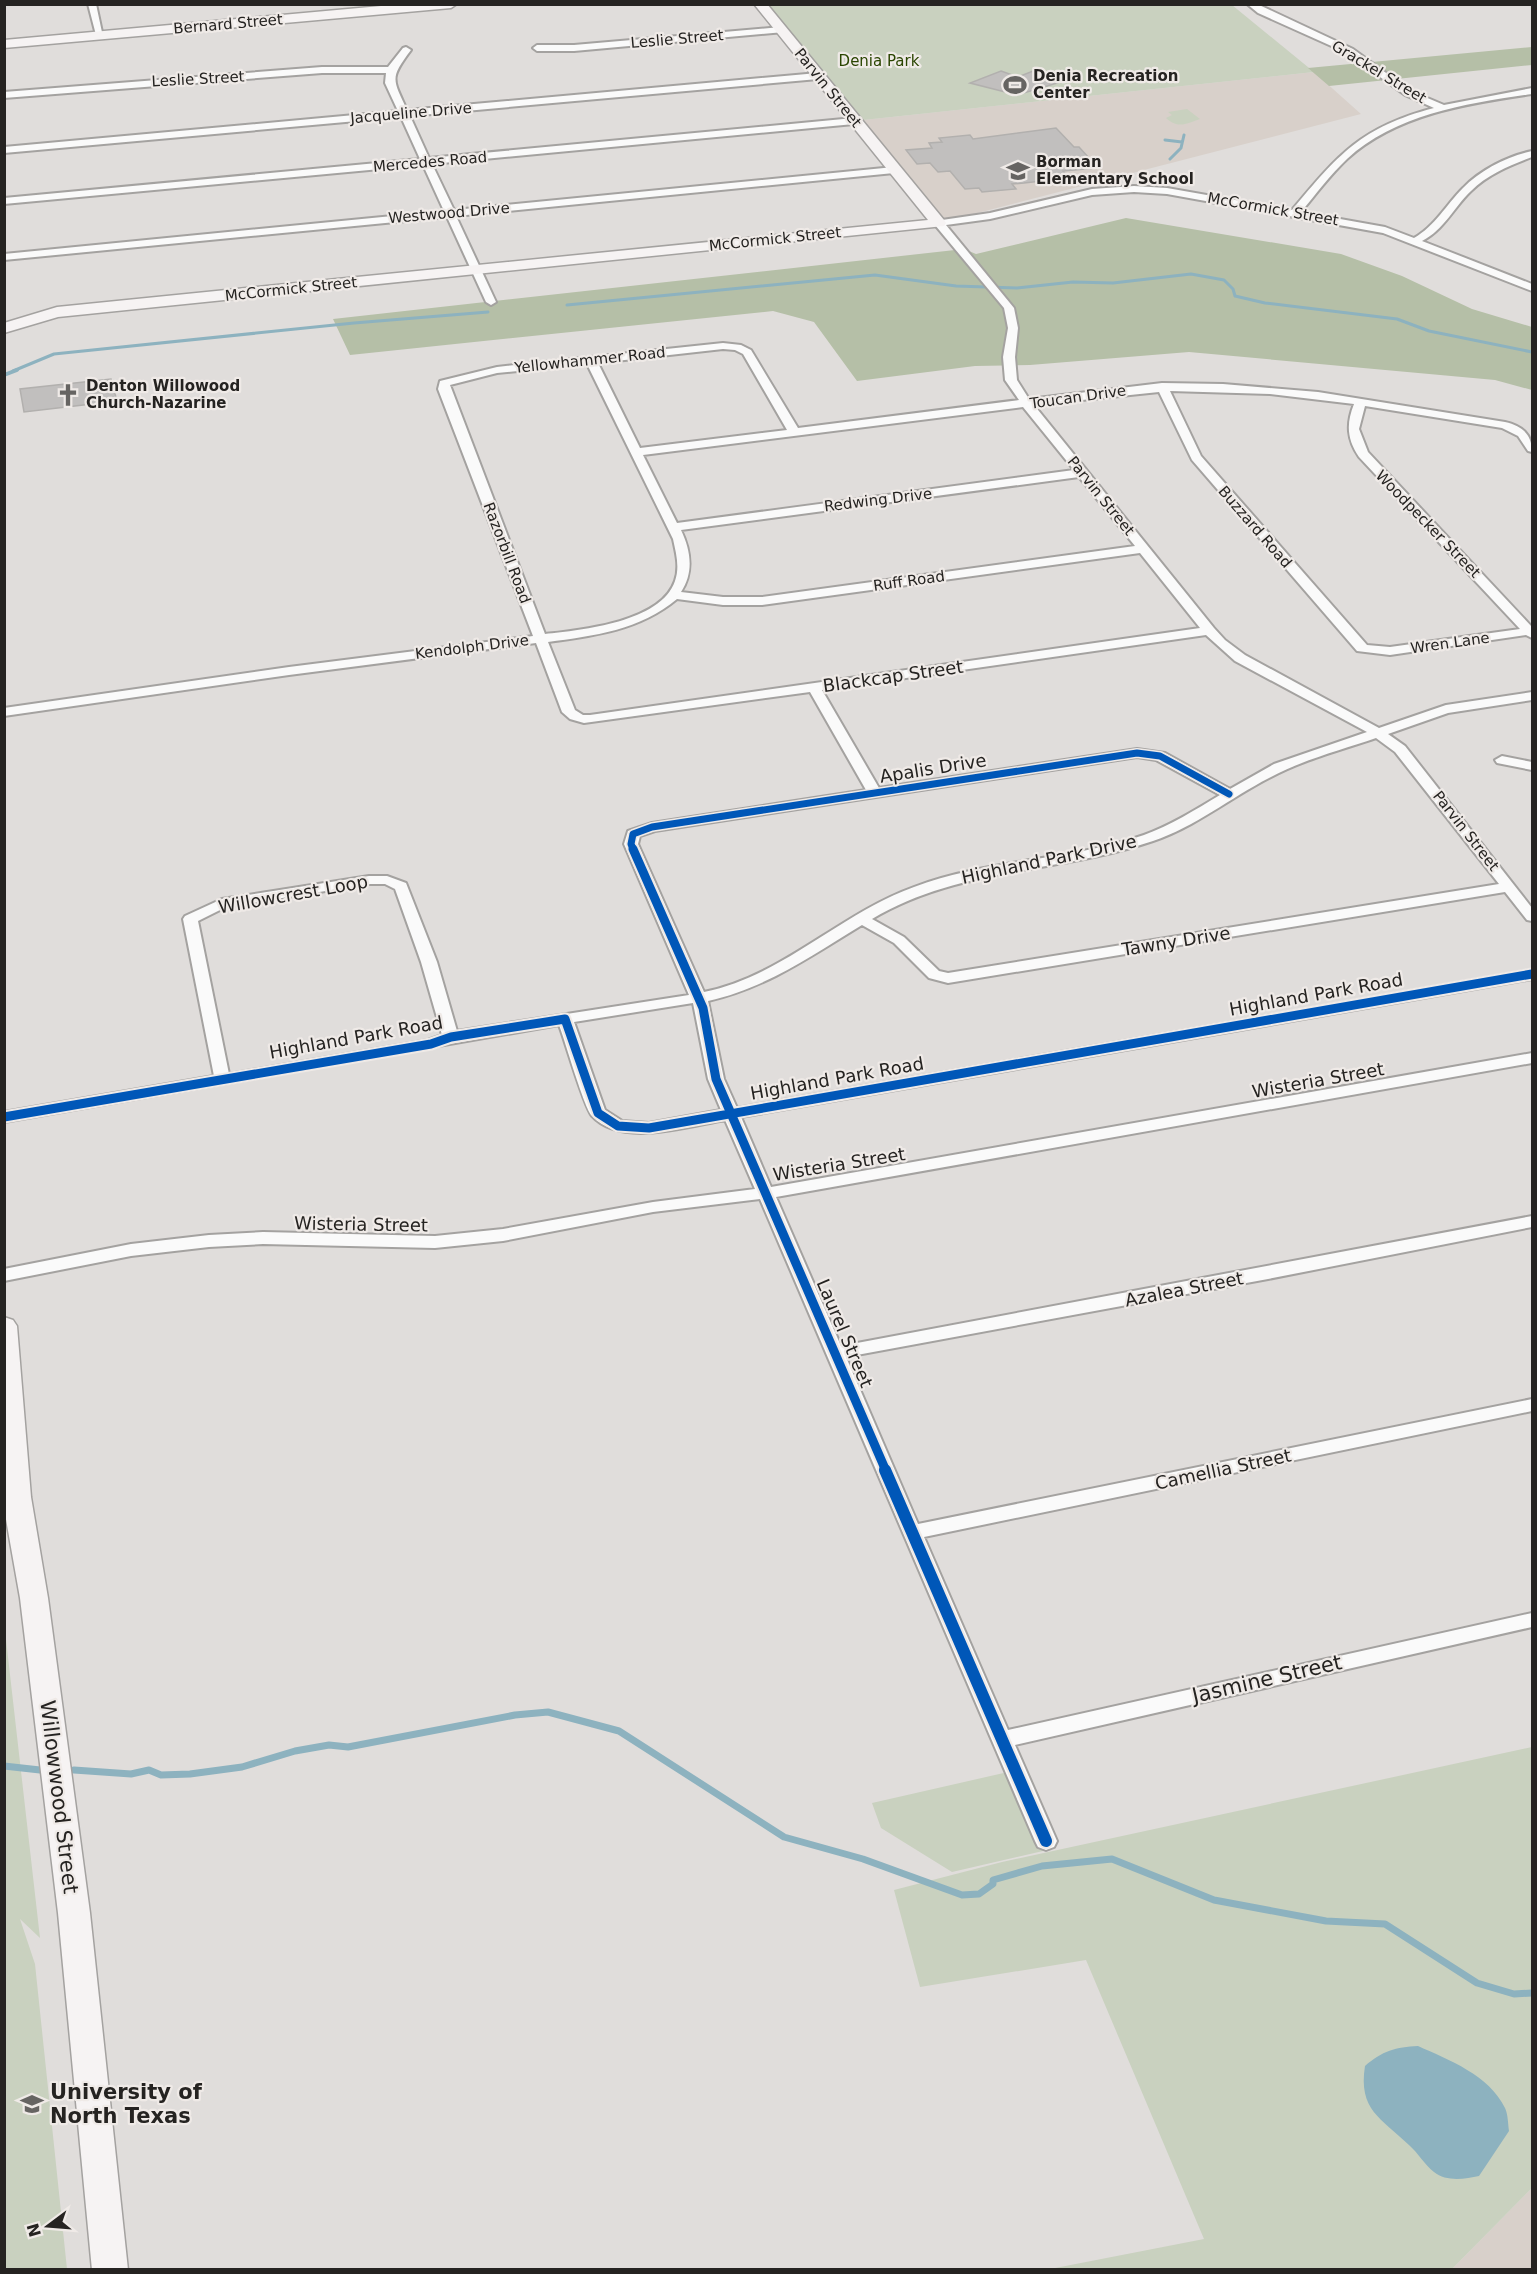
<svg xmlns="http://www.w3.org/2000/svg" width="1537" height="2274" viewBox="0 0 1537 2274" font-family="'DejaVu Sans',sans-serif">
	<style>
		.built { fill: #d8d0ca }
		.green { fill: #c9d1bf }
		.forest { fill: #b5bfa7 }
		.water { fill: #8db2bf }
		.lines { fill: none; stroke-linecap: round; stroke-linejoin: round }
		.stream-far2 { stroke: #8db2bf; stroke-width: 3 }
		.stream-far1 { stroke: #8db2bf; stroke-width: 4 }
		.stream { stroke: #8db2bf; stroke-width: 7 }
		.building { fill: #c1bfbe; stroke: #b2b0ae; stroke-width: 1.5 }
		.street-casing { stroke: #a4a2a0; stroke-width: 4 }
		.secondary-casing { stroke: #a4a2a0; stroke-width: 3 }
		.street { fill: #fafafa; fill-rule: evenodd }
		.secondary { fill: #f6f3f3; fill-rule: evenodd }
		.cycleway-far2-casing { stroke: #efeae7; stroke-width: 10 }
		.cycleway-far1-casing { stroke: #efeae7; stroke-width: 13 }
		.cycleway-casing { stroke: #efeae7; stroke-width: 16 }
		.cycleway-far2 { stroke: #0057b8; stroke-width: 7 }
		.cycleway-far1 { stroke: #0057b8; stroke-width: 9 }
		.cycleway { stroke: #0057b8; stroke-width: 12 }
		.labels { text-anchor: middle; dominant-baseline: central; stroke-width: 4.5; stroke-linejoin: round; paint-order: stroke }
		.far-street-label { font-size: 15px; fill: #252321; stroke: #efeae7 }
		.far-park-label { font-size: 15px; fill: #2a4501; stroke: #efeae7 }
		.far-poi-label { font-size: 15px; font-weight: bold; fill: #252321; stroke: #efeae7; text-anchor: start }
		.street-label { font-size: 18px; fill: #252321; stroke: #efeae7 }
		.near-street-label { font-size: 21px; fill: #252321; stroke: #efeae7 }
		.near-poi-label { font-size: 21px; font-weight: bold; fill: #252321; stroke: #efeae7; text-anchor: start }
	</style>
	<rect width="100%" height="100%" fill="#e0dddb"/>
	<path class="built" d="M1314,72L1361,114L939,223L854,121Z
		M1532,2188V2269H1452Z"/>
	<path class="green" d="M760,5H1232L1314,72L854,121Z
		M1187,109L1200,119C1186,124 1178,129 1166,118L1172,115L1168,112Z
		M4,1622L40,1938L20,1919L35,1964L67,2269H5Z
		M1532,1747V2188L1452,2269H1050L1204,2239L1086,1960L920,1987L894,1890L1002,1862Z
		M1008,1772L1043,1851L952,1872L881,1828L872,1803Z"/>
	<path class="forest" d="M1532,47V65L1329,86L1308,68Z
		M1126,218L1341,254L1402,276L1472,309L1532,327V390L1495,380L1189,352L1030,365L975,366L857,381L814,322L773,311L350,355L333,319L964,249L976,254Z"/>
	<path class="water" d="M1418,2046C1449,2060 1489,2075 1505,2108C1508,2114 1508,2124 1509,2131L1479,2176C1465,2179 1446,2182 1434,2172C1425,2165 1418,2153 1409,2145C1381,2118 1358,2110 1365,2066C1382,2051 1396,2047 1418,2046Z"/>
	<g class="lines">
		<path class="stream-far2" d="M1165,140L1182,142
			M1170,159L1181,148L1184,135
			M567,305L875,275L956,286L1017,288L1073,282L1113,283L1191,274L1224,280L1233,289L1235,296L1265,303L1397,319L1429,331L1532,352
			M13,371L54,354L354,323L488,312"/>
		<path class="stream-far1" d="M4,375L17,370"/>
		<path class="stream" d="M4,1766L40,1770
			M74,1770L131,1774L149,1770L161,1775L190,1774L242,1767L295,1751L329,1745L348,1747L515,1715L548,1712L619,1731L784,1837L863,1859L962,1895L979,1894L993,1884V1880L1042,1866L1112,1859L1214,1900L1326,1921L1385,1924L1477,1983L1514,1994L1532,1993"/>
	</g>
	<path class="building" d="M1001,71L1018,77L1033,71L1064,81L1017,95L970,83Z
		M1056,128L1074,147H1079L1098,168L1063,171L1069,178L1024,183L1012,184L1016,189L982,192L979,188L965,189L950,171L938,172L930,163L917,164L906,150L932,148L929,143L942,142L939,138L970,135L973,139Z
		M111,379L117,401L24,412L20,389Z"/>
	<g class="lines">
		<g class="street-casing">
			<path id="street" d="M88,4H96L103,37L96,35Z
				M1247,4H1257L1353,49L1411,91L1444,105L1532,88V94C1469,103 1396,114 1347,159C1330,175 1316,194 1301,212L1385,227L1414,238C1435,226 1446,205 1463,188C1480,170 1508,156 1532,151V157C1511,165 1488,174 1471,191C1454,207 1444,230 1422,241L1532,284V291L1383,233L1167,194L1134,192L1092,195L990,219L946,225L1014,308L1018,328L1015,357L1017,380L1029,399L1162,383L1223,384L1318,392L1505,422C1522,426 1532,434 1532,452L1528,451L1518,436L1502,428L1365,406L1359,429L1368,452L1532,627V638L1526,635L1390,655L1357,651L1192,460L1159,392L1034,405L1214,628L1225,640L1245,655L1379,728L1446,705L1532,692V700L1448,713L1388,734L1405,746L1532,908V921L1527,920L1505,892L948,983L929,978L894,943L862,925C811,956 766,988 708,1001L724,1079L737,1108L1532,970V979L741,1117L771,1187L1532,1053V1063L776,1197L841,1346L1532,1216V1227L1268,1279L846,1357L918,1524L1532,1399V1411L924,1537L1008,1730L1532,1613V1627L1015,1745L1057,1841L1054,1847L1046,1850L1038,1847L1035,1841L760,1199L653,1212L503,1241L435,1248L263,1244L209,1247L131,1256L4,1281V1269L131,1244L209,1235L263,1232L435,1236L503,1229L653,1202L755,1189L725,1120C689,1126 621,1148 592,1116C584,1108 565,1040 559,1025L4,1122V1112L214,1076L183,919L185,916L222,899L369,876H387L406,883L437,962L457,1031L689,995L624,844L628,831L652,823L866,790L810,692L584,723L570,719L562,712L536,643L289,675L4,716V708L289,667L533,636L438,389L440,381L497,367L723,343L741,345L751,350L798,428L1019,400L1005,380L1003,357L1008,328L1004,308L935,225V221L990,213L1092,189L1134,186L1167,188L1292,210C1338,155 1361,127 1434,108L1405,95L1347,53L1258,13ZM723,349L735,350L743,354L787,430L640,448L598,363ZM587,364L673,539C676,553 680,567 675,581C661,622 582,630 545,634L450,385L497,373ZM1170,391L1270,394L1354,404C1346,424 1347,439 1359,457L1520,629L1390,647L1367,645L1201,456ZM1023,407L1074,470L677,523L643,455ZM1079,477L1135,546L762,597H723L681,592C694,572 691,551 681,530ZM1140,553L1200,628L590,715H583L575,710L548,642C594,636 640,630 677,599L723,605H762ZM1206,635L1235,661L1367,732L1274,764L1230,789L1165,753L1137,749L879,788L822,690ZM1376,738L1395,752L1499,884L948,973L939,971L904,937L872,919C959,867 1060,873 1153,841C1195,827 1230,798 1269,778C1302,760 1341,750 1376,738ZM1137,757L1156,760L1220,795C1195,810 1171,825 1144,835C1069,861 988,859 914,887C839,914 783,976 704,992L638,844L640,836L655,831ZM369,884H385L395,889L421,962L442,1035L428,1040L229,1074L198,921L226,907ZM693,1003L708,1079L721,1110L649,1123L622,1121L605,1110L574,1022Z
				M781,27L785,30L784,32L574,51H537L533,48L537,45H574Z
				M406,47L411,50C389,79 393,79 407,110L818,73L823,76L818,79L410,116L429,158L854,118L859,121L854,124L432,164L454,210L894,167L899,170L894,173L456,216L496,302L491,305L486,302L447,217L4,260V254L444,211L423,165L4,204V198L420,159L401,117L4,153V147L398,111L385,83L386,73H322L4,98V92L322,67H388L403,48Z
				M1502,756L1532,762V770L1497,763L1495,760Z"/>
		</g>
		<g class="secondary-casing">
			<path id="secondary" d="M403,4H457L451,8L4,48V40Z
				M754,4H767L944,220L946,223L944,226L58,317L4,333V323L57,307L928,220Z
				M4,1317L13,1320L17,1326L31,1497L48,1598L90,1913L128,2270H92L58,1913L20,1598L4,1508Z"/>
		</g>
		<use href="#street" class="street"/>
		<use href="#secondary" class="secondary"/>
		<g class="cycleway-far2-casing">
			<path id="cycleway-far2" d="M634,851L631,844L633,834L652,827L1137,753L1160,756L1229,794"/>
		</g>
		<g class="cycleway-far1-casing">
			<path id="cycleway-far1" d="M633,849L703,1008L716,1079L886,1471
				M4,1117L431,1044L451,1037L565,1019L598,1113L618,1126L649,1128L1532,974"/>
		</g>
		<g class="cycleway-casing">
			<path id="cycleway" d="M885,1470L1046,1841"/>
		</g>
		<use href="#cycleway-far2" class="cycleway-far2"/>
		<use href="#cycleway-far1" class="cycleway-far1"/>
		<use href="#cycleway" class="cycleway"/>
	</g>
	<defs>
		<g id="stadium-bare" transform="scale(1.8)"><path d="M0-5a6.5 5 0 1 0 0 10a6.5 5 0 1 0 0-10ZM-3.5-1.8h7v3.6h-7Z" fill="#666462" stroke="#efeae7" stroke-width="2.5" paint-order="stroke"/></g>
		<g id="school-bare" transform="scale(1.8)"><path d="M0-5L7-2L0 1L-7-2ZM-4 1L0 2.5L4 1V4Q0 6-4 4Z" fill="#666462" stroke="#efeae7" stroke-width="2.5" paint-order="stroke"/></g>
		<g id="church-bare" transform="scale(1.8)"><path d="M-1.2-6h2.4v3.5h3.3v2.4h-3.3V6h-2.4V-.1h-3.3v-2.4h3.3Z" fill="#666462" stroke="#efeae7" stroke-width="2.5" paint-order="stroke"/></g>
		<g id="university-bare" transform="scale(1.8)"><path d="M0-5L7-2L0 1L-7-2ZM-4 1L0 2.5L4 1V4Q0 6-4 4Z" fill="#666462" stroke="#efeae7" stroke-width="2.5" paint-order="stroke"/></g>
	</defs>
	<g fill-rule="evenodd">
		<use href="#stadium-bare" x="1015" y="85"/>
		<use href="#school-bare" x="1018" y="171"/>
		<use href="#church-bare" x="68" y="395"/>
		<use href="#university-bare" x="32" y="2104"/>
	</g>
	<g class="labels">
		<g class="far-street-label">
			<text transform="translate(228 24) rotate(-5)">Bernard Street</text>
			<text transform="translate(677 39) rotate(-5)">Leslie Street</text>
			<text transform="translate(1379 72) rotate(31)">Grackel Street</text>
			<text transform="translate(198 79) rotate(-3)">Leslie Street</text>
			<text transform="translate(828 88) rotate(51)">Parvin Street</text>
			<text transform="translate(411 113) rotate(-5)">Jacqueline Drive</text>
			<text transform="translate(430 162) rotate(-5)">Mercedes Road</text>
			<text transform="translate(1273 209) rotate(10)">McCormick Street</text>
			<text transform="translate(449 213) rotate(-5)">Westwood Drive</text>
			<text transform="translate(775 239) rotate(-6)">McCormick Street</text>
			<text transform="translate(291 289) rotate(-6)">McCormick Street</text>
			<text transform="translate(590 360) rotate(-6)">Yellowhammer Road</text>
			<text transform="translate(1078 397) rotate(-8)">Toucan Drive</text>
			<text transform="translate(1101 496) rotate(51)">Parvin Street</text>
			<text transform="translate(878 500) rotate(-7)">Redwing Drive</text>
			<text transform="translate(1428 524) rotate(46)">Woodpecker Street</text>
			<text transform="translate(1255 527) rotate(49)">Buzzard Road</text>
			<text transform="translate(507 553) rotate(69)">Razorbill Road</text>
			<text transform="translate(909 581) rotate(-8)">Ruff Road</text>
			<text transform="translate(1450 643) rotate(-8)">Wren Lane</text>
			<text transform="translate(472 647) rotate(-7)">Kendolph Drive</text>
			<text transform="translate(1466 831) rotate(52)">Parvin Street</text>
		</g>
		<g class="far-park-label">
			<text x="879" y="61">Denia Park</text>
		</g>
		<g class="far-poi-label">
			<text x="1033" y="76">Denia Recreation<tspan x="1033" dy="17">Center</tspan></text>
			<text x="1036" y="162">Borman<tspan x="1036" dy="17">Elementary School</tspan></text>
			<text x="86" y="386">Denton Willowood<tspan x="86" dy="17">Church-Nazarine</tspan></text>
		</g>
		<g class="street-label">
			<text transform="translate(893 676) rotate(-8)">Blackcap Street</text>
			<text transform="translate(933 768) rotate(-9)">Apalis Drive</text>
			<text transform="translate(1049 859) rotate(-12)">Highland Park Drive</text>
			<text transform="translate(293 894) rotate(-10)">Willowcrest Loop</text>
			<text transform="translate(1176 941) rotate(-9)">Tawny Drive</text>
			<text transform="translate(1316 994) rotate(-10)">Highland Park Road</text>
			<text transform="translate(356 1037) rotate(-10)">Highland Park Road</text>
			<text transform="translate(837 1078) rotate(-10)">Highland Park Road</text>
			<text transform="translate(1318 1080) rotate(-10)">Wisteria Street</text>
			<text transform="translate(839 1164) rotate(-9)">Wisteria Street</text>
			<text transform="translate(361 1224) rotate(1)">Wisteria Street</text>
			<text transform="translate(1184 1289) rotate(-11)">Azalea Street</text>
			<text transform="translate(845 1333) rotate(67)">Laurel Street</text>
			<text transform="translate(1223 1469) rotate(-12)">Camellia Street</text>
		</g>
		<g class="near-street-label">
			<text transform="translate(1267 1679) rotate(-13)">Jasmine Street</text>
			<text transform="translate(59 1797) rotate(83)">Willowwood Street</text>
		</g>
		<g class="near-poi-label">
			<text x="50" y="2092">University of<tspan x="50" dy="24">North Texas</tspan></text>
		</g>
	</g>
	<rect width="1537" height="2274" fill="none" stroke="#252321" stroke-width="12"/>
	<g transform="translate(48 2226) rotate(254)" stroke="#efeae7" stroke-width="4.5" paint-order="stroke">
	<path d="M0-4.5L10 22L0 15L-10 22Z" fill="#252321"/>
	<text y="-9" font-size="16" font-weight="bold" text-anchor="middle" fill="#252321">N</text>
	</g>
</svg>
